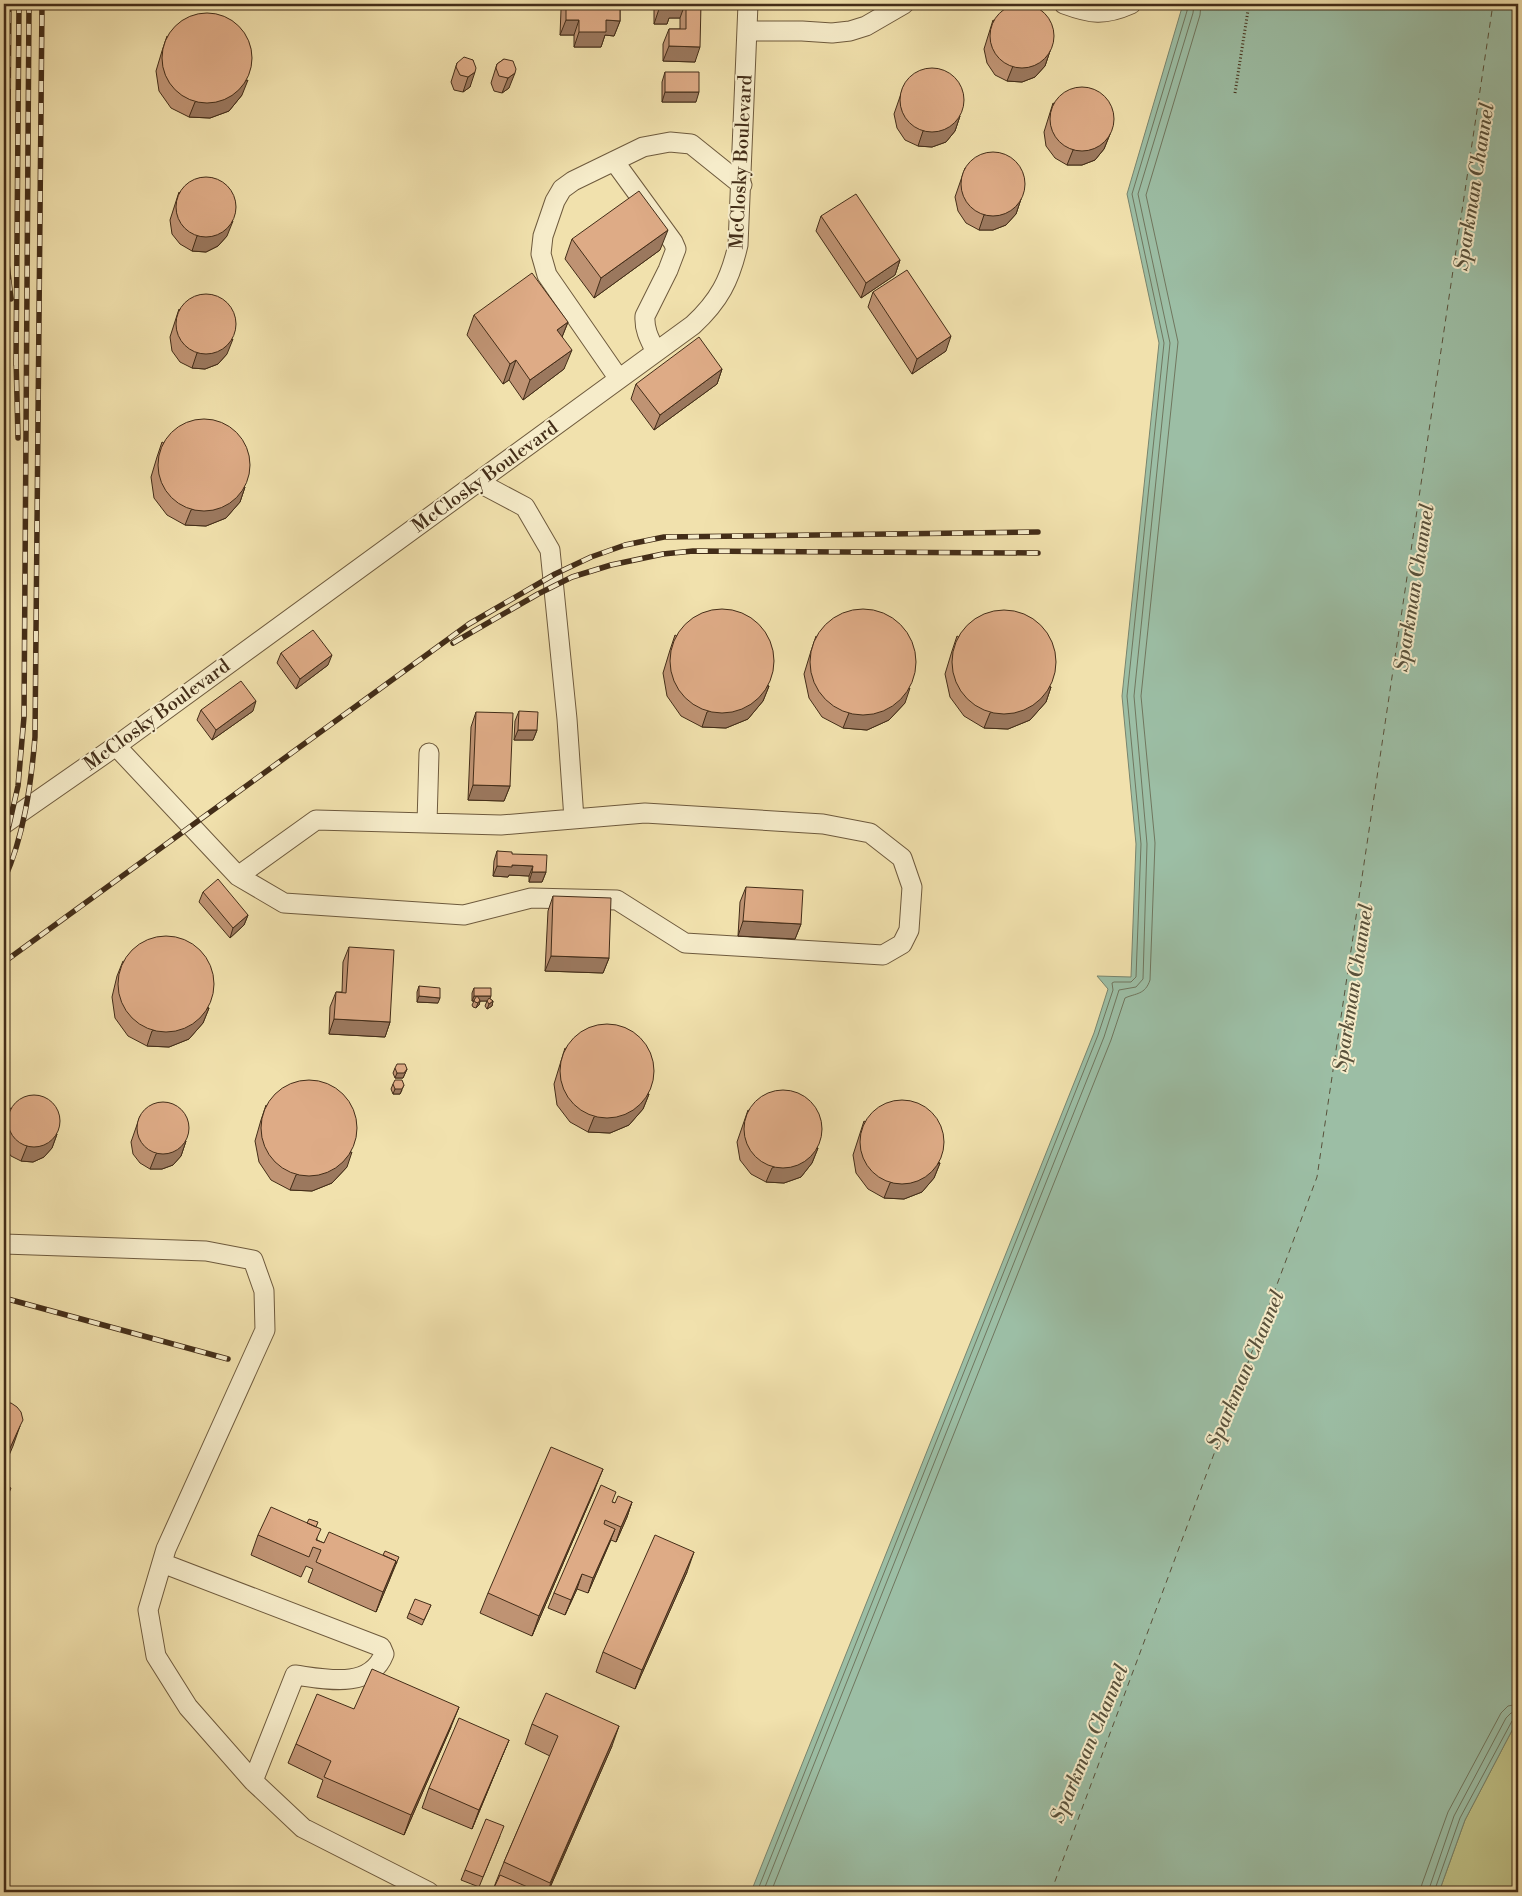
<svg xmlns="http://www.w3.org/2000/svg" width="1522" height="1896" viewBox="0 0 1522 1896" font-family="'Libre Bodoni',serif">
	<style>
		.green { fill: #bfc186; stroke: #81774f }
		.water { fill: #9cbea5; stroke: #78846d }
		.lines { fill: none; stroke-linecap: round; stroke-linejoin: round }
		.shore { stroke: #70765e; stroke-width: 1 }
		.ferry { stroke: #59513b; stroke-width: 1; stroke-dasharray: 6 5; stroke-linecap: butt }
		.minor-casing { stroke: #6e5a3d; stroke-width: 21 }
		.path { stroke: #432d18; stroke-width: 3; stroke-dasharray: 1 2.5; stroke-linecap: butt }
		.minor { stroke: #f6ecca; stroke-width: 19 }
		.rail-casing { stroke: #432d18; stroke-width: 5.5 }
		.rail { stroke: #f6ecca; stroke-width: 4; stroke-dasharray: 11; stroke-linecap: butt }
		.wall { fill: #bf9373; stroke: #432d18 }
		.shaded-wall { fill: #9b785e; stroke: #432d18 }
		.building { fill: #deab86; stroke: #432d18 }
		.labels { text-anchor: middle; dominant-baseline: central; stroke-width: 4; stroke-linejoin: round; paint-order: stroke }
		.street-label { font-size: 19px; fill: #432d18; stroke: #f6ecca }
		.water-label { font-size: 20px; font-style: italic; fill: #59513b; stroke: #f6ecca }
	</style>
	<rect width="100%" height="100%" fill="#f1e1ad"/>
	<filter id="stains"><feTurbulence type="fractalNoise" baseFrequency=".004" numOctaves="4"/><feColorMatrix values="0 0 0 0 .2 0 0 0 0 .09 0 0 0 0 .02 0 0 0 .5 -.17"/></filter>
	<radialGradient id="worn" r=".72"><stop offset=".6" stop-color="#630" stop-opacity="0"/><stop offset="1" stop-color="#630" stop-opacity=".3"/></radialGradient>
	<path class="green" d="M1518,1719V1892H1439L1465,1820Z"/>
	<path class="water" d="M1183,4H1518V1719L1465,1820L1439,1892H751L1094,1033L1108,989L1097,976L1131,977L1136,844L1122,696L1159,343L1127,194Z"/>
	<g class="lines">
		<path class="shore" d="M757,1892L1098,1035L1113,990L1112,983L1114,982H1131L1136,977L1141,844L1127,696L1164,343L1132,194L1187,11L1188,4
			M763,1892L1104,1037L1119,990L1136,987L1143,979L1147,844L1134,696L1170,343L1138,194L1193,13L1194,4
			M771,1892L1111,1040L1125,998C1136,993 1145,995 1150,980L1155,843L1141,696L1178,342L1146,195L1200,15L1201,4
			M1420,1892L1422,1884L1448,1812L1501,1713L1508,1706L1518,1704
			M1428,1892L1454,1816L1506,1718L1511,1713L1518,1712
			M1434,1892L1460,1818L1512,1721L1518,1718"/>
		<path class="ferry" d="M1051,1892L1317,1177L1493,4"/>
		<g class="minor-casing">
			<path id="minor" d="M1064,4C1091,14 1104,16 1131,4
				M747,31H802L832,33L850,31L866,26L904,4
				M614,161L673,242L676,249L668,270L645,316C644,330 650,340 656,352
				M619,379L547,275L541,254L543,236L555,201L562,189L573,181L643,147L670,142L691,144L742,185
				M478,482L525,507L550,550L567,719L574,819
				M116,746L238,876L284,903L464,915L531,898L617,900L685,943L883,955L902,944L909,930L912,887L902,858L870,833L823,824L645,813L501,825L316,820L238,876
				M427,823L429,753
				M4,824L116,746L693,325C719,301 730,280 738,245L748,4
				M4,1244L206,1251L253,1260L264,1291L265,1330L166,1549L148,1610L156,1656L188,1707L253,1781L303,1828L429,1892
				M162,1563L381,1647L384,1654C370,1690 325,1679 295,1675L253,1781"/>
		</g>
		<path class="path" d="M1235,93L1249,4"/>
		<use href="#minor" class="minor"/>
		<g class="rail-casing">
			<path id="rail" d="M4,236L11,299
				M7,243L9,4
				M16,358L18,438
				M16,365L19,4
				M453,643L538,594L572,577L611,565L663,554L693,551L1038,553
				M4,847L18,786L24,717L29,4
				M4,880C24,836 31,785 35,737L42,4
				M4,962L469,624L555,574L591,557L625,545L664,537L1038,532
				M4,1298L228,1359"/>
		</g>
		<use href="#rail" class="rail"/>
	</g>
	<path class="wall" d="M563,4H620V21L614,36L605,35L601,47H574V35H560L561,10Z
		M654,4H701L695,62L663,61V44L669,29H680V18H669L667,24H654Z
		M993,20L1050,51L1045,66L1035,77L1022,82L1007,81L995,75L987,63L984,49Z
		M167,36L242,95L229,111L210,118L189,117L171,108L159,91L156,71L162,51Z
		M504,59L509,88L502,93L494,91L491,83L497,64Z
		M473,60L470,87L463,92L454,90L451,82L457,63Z
		M665,72L696,102H662V82Z
		M904,85L960,116L955,131L946,142L932,147L918,146L905,140L897,128L894,114Z
		M1053,103L1110,134L1104,149L1095,160L1082,165H1067L1055,158L1046,146L1044,132Z
		M965,168L1021,199L1016,214L1006,225L993,230H979L966,223L958,211L955,197Z
		M179,192L227,236L218,246L206,252L192,251L180,244L172,234L170,220Z
		M821,216L900,260L895,275L861,298L816,231Z
		M572,239L660,250L594,298L565,259Z
		M873,292L946,351L912,374L868,307Z
		M179,309L227,354L218,364L205,369L192,368L180,362L172,351L170,337Z
		M474,315L568,322L562,337L564,369L523,400L509,380L503,384L467,335Z
		M722,369L717,384L654,430L631,399L636,384Z
		M162,442L245,487L240,502L226,518L206,526L185,525L167,515L154,498L151,477L157,457Z
		M675,635L769,686L763,701L748,719L726,728L702,727L681,716L667,696L663,673L670,650Z
		M816,636L905,703L889,720L867,730L843,728L822,717L809,698L804,674L811,651Z
		M957,636L1051,687L1046,702L1030,720L1008,729L984,728L964,716L950,697L945,674L952,651Z
		M281,653L328,665L296,689L277,663Z
		M201,710L253,711L212,740L197,720Z
		M519,711L537,730L533,740H514L515,721Z
		M476,712L510,786L504,801L468,800L471,727Z
		M497,851L512,854L546,872L542,882H529V876L509,875L508,877L493,876L494,861Z
		M746,887L801,924L795,939L738,936L740,902Z
		M203,892L248,915L244,925L230,938L199,902Z
		M553,896L609,958L603,973L545,971L548,911Z
		M349,947L390,1022L385,1037L329,1034L330,1007L336,992H342L343,962Z
		M123,961L209,1008L203,1023L189,1039L169,1047L147,1046L128,1036L115,1018L112,997L117,976Z
		M419,986L438,1003L417,1002V992Z
		M474,988L493,1001L492,1006L487,1009L485,1006L487,1001H480L479,1005L476,1008L473,1007L472,1005L474,1001H472V993Z
		M565,1048L649,1094L643,1109L629,1125L610,1133L588,1132L570,1122L557,1105L554,1084Z
		M395,1068L407,1069L403,1078H395L393,1073Z
		M393,1084L402,1090L400,1094H393L391,1089Z
		M266,1105L347,1167L332,1183L312,1191L290,1190L271,1180L259,1162L255,1141L261,1120Z
		M10,1108L57,1134L52,1148L44,1157L33,1162L21,1161L11,1156L4,1146V1127Z
		M748,1110L818,1148L812,1163L801,1177L784,1183L766,1182L751,1174L740,1160L737,1142Z
		M140,1116L186,1141L181,1156L173,1165L162,1169H150L140,1163L133,1154L131,1142Z
		M864,1121L940,1163L934,1178L922,1192L904,1199L884,1198L868,1189L856,1173L853,1155Z
		M595,1489L532,1636L480,1613L488,1593Z
		M613,1502L615,1503L632,1502L627,1517L616,1542L611,1540L588,1593L577,1589L565,1615L548,1608L554,1593Z
		M316,1527L317,1540L324,1543L397,1562L376,1612L308,1582L313,1569L306,1566L301,1577L251,1555L258,1535Z
		M687,1572L635,1689L596,1672L603,1652Z
		M431,1605L422,1625L407,1618L409,1613Z
		M354,1709L451,1727L404,1835L317,1797L323,1780L288,1763L296,1744Z
		M532,1724L612,1746L548,1892H492L504,1862L550,1756L525,1744Z
		M509,1740L501,1759L472,1829L422,1808L429,1788Z
		M500,1836L479,1887L461,1880L465,1870Z"/>
	<path class="shaded-wall" d="M672,4H685L680,18H669L667,24H654L659,9Z
		M566,20H579L574,35H560Z
		M606,20L620,21L614,36L605,35L601,47H574L579,32Z
		M669,46L700,47L695,62L663,61Z
		M1050,51L1045,66L1035,77L1022,82L1007,81L1013,66Z
		M475,72L470,87L463,92L468,77Z
		M515,73L509,88L502,93L508,78Z
		M248,80L242,95L229,111L210,118L189,117L195,102Z
		M665,92H699L696,102H662Z
		M960,116L955,131L946,142L932,147L918,146L923,131Z
		M1110,134L1104,149L1095,160L1082,165H1067L1073,150Z
		M1021,199L1016,214L1006,225L993,230H979L984,215Z
		M233,221L227,236L218,246L206,252L192,251L197,236Z
		M668,230L660,250L594,298L601,278Z
		M900,260L895,275L861,298L866,283Z
		M568,322L560,342L557,330Z
		M951,336L946,351L912,374L917,359Z
		M233,339L227,354L218,364L205,369L192,368L197,353Z
		M572,350L564,369L523,400L530,380Z
		M516,360L509,380L503,384L510,364Z
		M722,369L717,384L654,430L660,415Z
		M245,487L240,502L226,518L206,526L185,525L191,510Z
		M332,655L328,665L296,689L300,679Z
		M769,686L763,701L748,719L726,728L702,727L707,712Z
		M1051,687L1046,702L1030,720L1008,729L984,728L990,713Z
		M910,688L905,703L889,720L867,730L843,728L849,713Z
		M256,701L253,711L212,740L216,730Z
		M518,730H537L533,740H514Z
		M473,785L510,786L504,801L468,800Z
		M512,865L533,866L529,876L509,875L508,877L493,876L497,866Z
		M532,872H546L542,882H529Z
		M248,915L244,925L230,938L233,928Z
		M743,921L801,924L795,939L738,936Z
		M551,956L609,958L603,973L545,971Z
		M419,996L440,998L438,1003L417,1002Z
		M474,996H491L489,1001H480L479,1005L476,1008L478,1003L474,1000V1001H472Z
		M493,1001L492,1006L487,1009L489,1004Z
		M209,1008L203,1023L189,1039L169,1047L147,1046L152,1031Z
		M334,1019L390,1022L385,1037L329,1034Z
		M407,1069L403,1078H395L397,1073Z
		M404,1085L400,1094H393L395,1089Z
		M649,1094L643,1109L629,1125L610,1133L588,1132L594,1117Z
		M57,1134L52,1148L44,1157L33,1162L21,1161L27,1146Z
		M186,1141L181,1156L173,1165L162,1169H150L156,1154Z
		M818,1148L812,1163L801,1177L784,1183L766,1182L772,1168Z
		M352,1152L347,1167L332,1183L312,1191L290,1190L296,1175Z
		M940,1163L934,1178L922,1192L904,1199L884,1198L890,1183Z
		M20,1426L13,1446L4,1467V1460Z
		M603,1469L595,1489L532,1636L539,1616Z
		M632,1502L627,1517L616,1542L621,1527Z
		M615,1529L609,1544L588,1593L593,1578Z
		M694,1552L687,1572L635,1689L642,1670Z
		M396,1561L389,1581L376,1612L383,1592Z
		M582,1574L577,1589L565,1615L571,1600Z
		M459,1707L451,1727L404,1835L411,1815Z
		M619,1726L612,1746L548,1892H547Z
		M509,1740L501,1759L472,1829L479,1810Z"/>
	<path class="building" d="M566,4H620V21L606,20V32H579V20H566Z
		M659,4H672L673,9H659Z
		M686,4H701L700,47L669,46V29H686Z
		M990 36a32 32 0 1 1 64 0a32 32 0 1 1-64 0Z
		M162 58a45 45 0 1 1 90 0a45 45 0 1 1-90 0Z
		M464,57L473,60L476,68L475,72L468,77L460,75L456,67L457,63Z
		M504,59L513,61L516,69L515,73L508,78L499,76L496,68L497,64Z
		M900 100a32 32 0 1 1 64 0a32 32 0 1 1-64 0Z
		M665,72H699V92H665Z
		M1050 119a32 32 0 1 1 64 0a32 32 0 1 1-64 0Z
		M961 184a32 32 0 1 1 64 0a32 32 0 1 1-64 0Z
		M176 207a30 30 0 1 1 60 0a30 30 0 1 1-60 0Z
		M639,191L668,230L601,278L572,239Z
		M856,194L900,260L866,283L821,216Z
		M907,270L951,336L917,359L873,292Z
		M532,273L568,322L557,330L572,350L530,380L516,360L510,364L474,315Z
		M176 324a30 30 0 1 1 60 0a30 30 0 1 1-60 0Z
		M699,337L722,369L660,415L636,384Z
		M158 465a46 46 0 1 1 92 0a46 46 0 1 1-92 0Z
		M670 661a52 52 0 1 1 104 0a52 52 0 1 1-104 0Z
		M810 662a53 53 0 1 1 106 0a53 53 0 1 1-106 0Z
		M952 662a52 52 0 1 1 104 0a52 52 0 1 1-104 0Z
		M313,630L332,655L300,679L281,653Z
		M241,681L256,701L216,730L201,710Z
		M519,711L538,712L537,730H518Z
		M476,712L513,713L510,786L473,785Z
		M497,851L512,852V854L547,855L546,872H532L533,866L512,865V867L497,866Z
		M218,879L248,915L233,928L203,892Z
		M746,887L803,890L801,924L743,921Z
		M553,896L611,898L609,958L551,956Z
		M118 984a48 48 0 1 1 96 0a48 48 0 1 1-96 0Z
		M349,947L394,950L390,1022L334,1019L336,992L346,993Z
		M419,986L440,988V998L419,996Z
		M474,988H491V996H474Z
		M477,996L480,1000L478,1003L475,1002L474,1000Z
		M489,998L493,1001L489,1004L487,1001Z
		M560 1071a47 47 0 1 1 94 0a47 47 0 1 1-94 0Z
		M397,1064H405L407,1069L404,1073H397L395,1068Z
		M395,1080H402L404,1085L402,1089H395L393,1084Z
		M261 1128a48 48 0 1 1 96 0a48 48 0 1 1-96 0Z
		M744 1129a39 39 0 1 1 78 0a39 39 0 1 1-78 0Z
		M8 1121a26 26 0 1 1 52 0a26 26 0 1 1-52 0Z
		M860 1142a42 42 0 1 1 84 0a42 42 0 1 1-84 0Z
		M137 1128a26 26 0 1 1 52 0a26 26 0 1 1-52 0Z
		M4,1403H11L17,1407L21,1412L23,1420L20,1426L6,1457L4,1460Z
		M551,1447L603,1469L539,1616L488,1593Z
		M4,1485L11,1488L4,1505Z
		M601,1485L616,1492L612,1502L615,1503L618,1496L632,1502L621,1527L605,1520L604,1524L615,1529L593,1578L582,1574L571,1600L554,1593Z
		M271,1507L321,1529L316,1540L324,1543L329,1532L396,1561L383,1592L316,1562L321,1550L313,1547L309,1557L258,1535Z
		M309,1519L318,1522L316,1527L307,1523Z
		M655,1535L694,1552L642,1670L603,1652Z
		M385,1551L399,1557L396,1564V1561L383,1555Z
		M415,1599L431,1605L424,1620L409,1613Z
		M372,1669L459,1707L411,1815L324,1777L331,1761L296,1744L317,1694L354,1709Z
		M546,1693L619,1726L550,1883L504,1862L558,1736L532,1724Z
		M459,1718L509,1740L479,1810L429,1788Z
		M486,1819L504,1826L483,1877L465,1870Z
		M500,1875L539,1892H492Z"/>
	<g class="labels">
		<g class="street-label">
			<text transform="translate(741 162) rotate(-87)">McClosky Boulevard</text>
			<text transform="translate(485 477) rotate(-36)">McClosky Boulevard</text>
			<text transform="translate(157 715) rotate(-36)">McClosky Boulevard</text>
		</g>
		<g class="water-label">
			<text transform="translate(1475 187) rotate(-81)">Sparkman Channel</text>
			<text transform="translate(1415 588) rotate(-81)">Sparkman Channel</text>
			<text transform="translate(1354 988) rotate(-81)">Sparkman Channel</text>
			<text transform="translate(1246 1370) rotate(-67)">Sparkman Channel</text>
			<text transform="translate(1090 1744) rotate(-67)">Sparkman Channel</text>
		</g>
	</g>
	<rect width="1522" height="1896" fill="none" stroke="#f1e1ad" stroke-width="20"/>
	<rect x="5" y="5" width="1512" height="1886" fill="none" stroke="#432d18" stroke-width="2.5"/>
	<rect x="10" y="10" width="1502" height="1876" fill="none" stroke="#432d18"/>
	<rect width="100%" height="100%" filter="url(#stains)"/>
	<rect width="100%" height="100%" fill="url(#worn)"/>
</svg>
